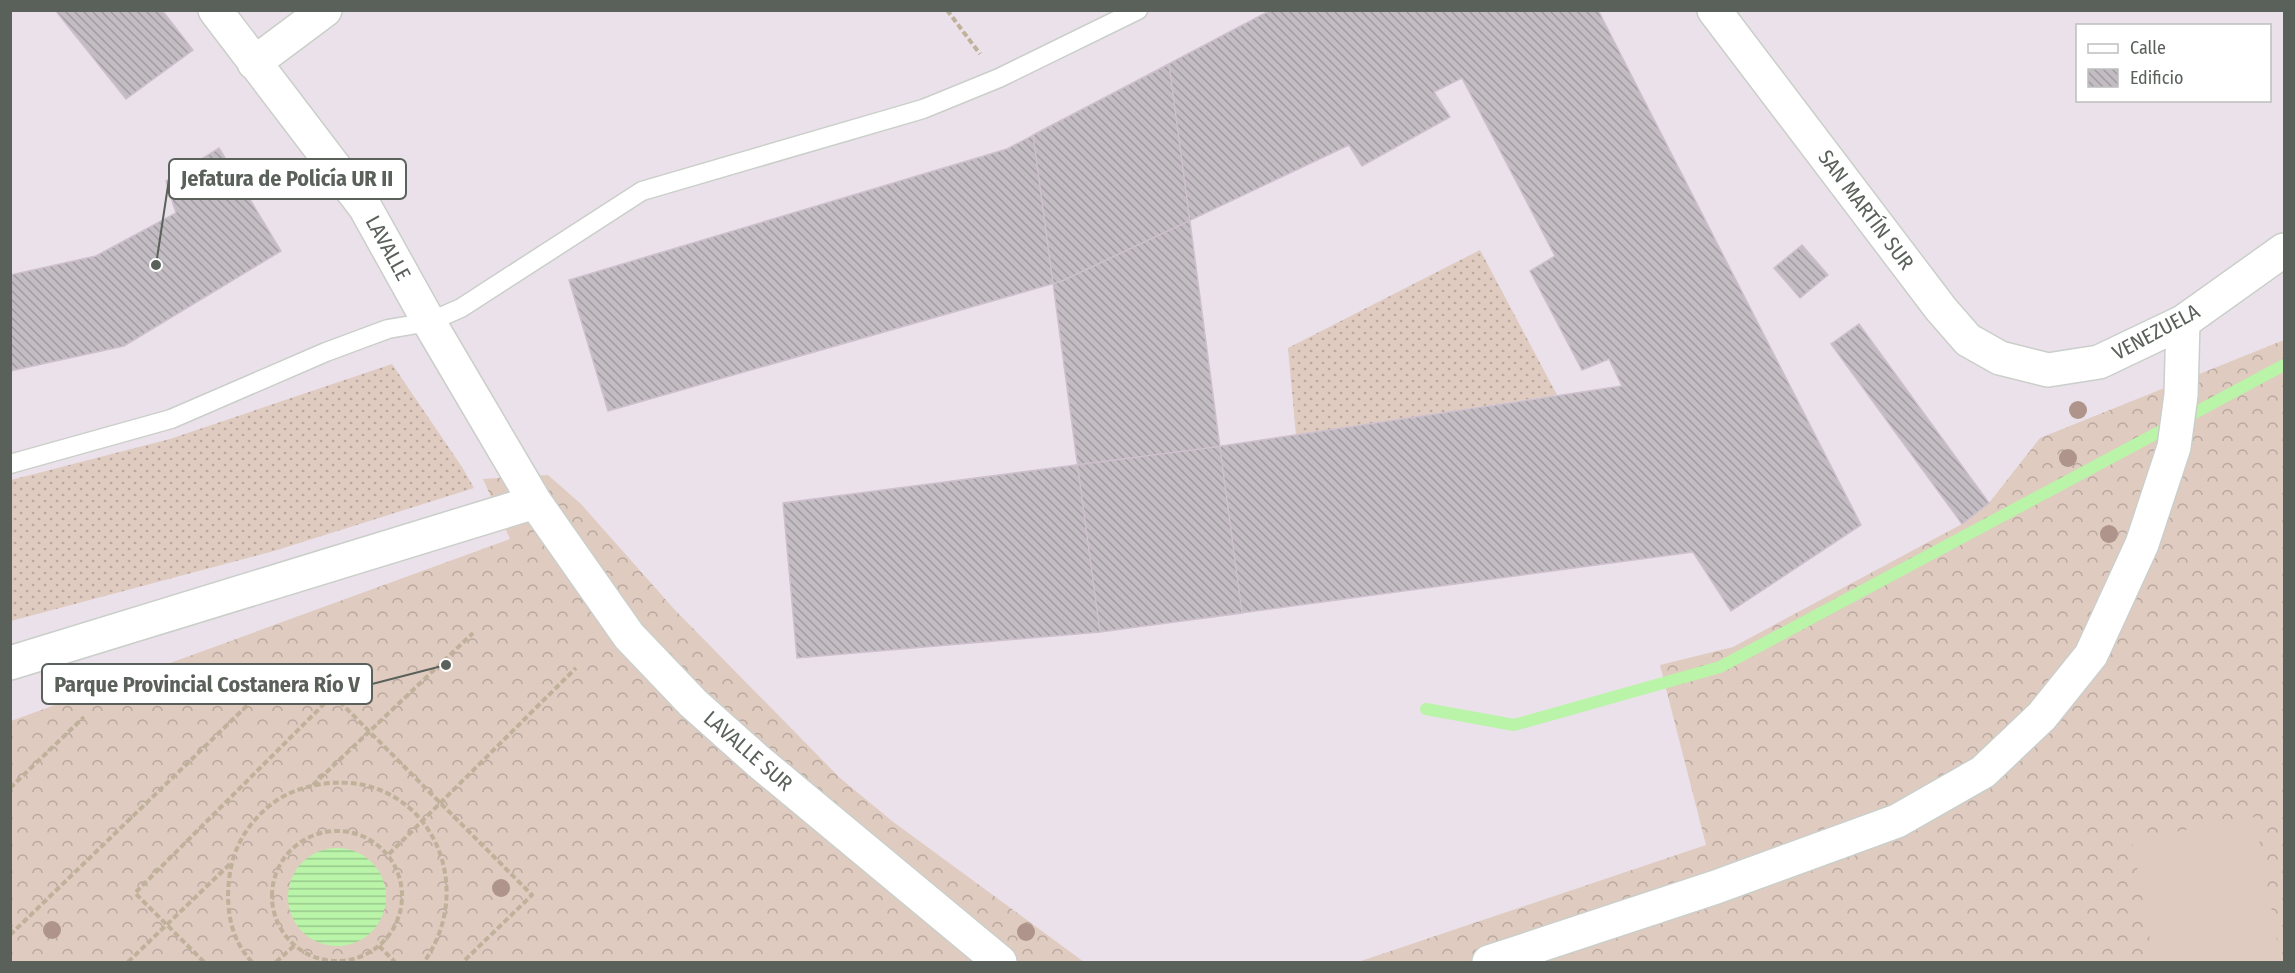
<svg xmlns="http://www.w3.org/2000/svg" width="2295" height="973" viewBox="0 0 2295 973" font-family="'Fira Sans Condensed',sans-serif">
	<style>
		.grass { fill: url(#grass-dots) }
		.forest { fill: url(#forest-crowns) }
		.pitch { fill: #e0cbc0 }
		.water { fill: url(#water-rules) }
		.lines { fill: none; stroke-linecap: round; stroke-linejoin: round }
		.stream { stroke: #b9f4a8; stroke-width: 12 }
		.building { fill: url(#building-back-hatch); stroke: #cec0ce; stroke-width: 1.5 }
		.lane-casing { stroke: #cacfca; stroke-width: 21 }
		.street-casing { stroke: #cacfca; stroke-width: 36 }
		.path { stroke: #bfb19a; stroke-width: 4; stroke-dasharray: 6 3; stroke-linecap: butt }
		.lane { stroke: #fff; stroke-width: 18 }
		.street { stroke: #fff; stroke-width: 33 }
		.tree { fill: #ae948b }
		.labels { text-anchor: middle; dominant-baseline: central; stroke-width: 5; stroke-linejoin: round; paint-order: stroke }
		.street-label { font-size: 21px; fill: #5a605a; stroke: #fff }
		.leader { fill: none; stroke: #5a605a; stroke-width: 2 }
		.callout-dot { fill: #5a605a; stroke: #fff; stroke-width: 2 }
		.callout { fill: #fff; stroke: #5a605a; stroke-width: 2 }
		.callout-label { font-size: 22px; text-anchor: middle; font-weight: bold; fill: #5a605a }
	</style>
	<defs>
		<pattern id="grass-dots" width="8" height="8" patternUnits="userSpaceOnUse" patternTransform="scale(1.5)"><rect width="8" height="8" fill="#e0cbc0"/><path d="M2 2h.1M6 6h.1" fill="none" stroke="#b9a89f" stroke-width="1.8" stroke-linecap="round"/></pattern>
		<pattern id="forest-crowns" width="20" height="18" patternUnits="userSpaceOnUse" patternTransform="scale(1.5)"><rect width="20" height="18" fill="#e0cbc0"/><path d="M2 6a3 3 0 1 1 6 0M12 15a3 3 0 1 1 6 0" fill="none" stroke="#b9a89f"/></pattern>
		<pattern id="water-rules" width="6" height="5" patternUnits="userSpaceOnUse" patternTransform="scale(1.5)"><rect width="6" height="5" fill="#b9f4a8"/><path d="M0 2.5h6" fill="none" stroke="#99c98c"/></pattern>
		<pattern id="building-back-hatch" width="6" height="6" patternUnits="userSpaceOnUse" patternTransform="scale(1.5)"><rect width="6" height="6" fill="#c3bcc3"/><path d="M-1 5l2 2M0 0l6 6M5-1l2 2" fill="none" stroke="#a19ca1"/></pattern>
	</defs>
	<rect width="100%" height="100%" fill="#ebe1ea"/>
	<path class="grass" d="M1480,250L1557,395L1296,435L1288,348Z
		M392,364L462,467L474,488L274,551L11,621V480L170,439Z"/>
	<path class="forest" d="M2284,340V962H1358L1706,845L1660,665L1733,647L1962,524L1989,503L2040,438Z
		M548,475L581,504L674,609L840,778L892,821L1084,962H11V721L510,539L483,479Z"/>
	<path class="pitch" d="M2255,817L2281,962H2154L2132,840Z"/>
	<path class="water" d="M288 897a49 49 0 1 1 98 0a49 49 0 1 1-98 0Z"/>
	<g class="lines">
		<path class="stream" d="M1426,709L1514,725L1720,667L2284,365"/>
	</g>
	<path class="building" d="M55,10H162L193,50L126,99Z
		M1271,10H1598L1861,525L1731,611L1693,552L1100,632L797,658L783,503L1215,447L1622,386L1609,359L1582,370L1530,271L1555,256L1462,78L1434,92L1450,117L1362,166L1349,145L1062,281L608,411L569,280L1007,149Z
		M1169,64L1242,613L1100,632L1033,135Z
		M219,148L281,251L124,346L10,371V275L96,256L176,213L166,181Z
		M1802,245L1828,275L1800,298L1774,268Z
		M1859,324L1989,503L1962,524L1831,344Z"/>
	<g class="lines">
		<g class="lane-casing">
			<path id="lane" d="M10,464L171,419L326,352L388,329L429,322L461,308L642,191L923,109L999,78L1138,10"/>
		</g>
		<g class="street-casing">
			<path id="street" d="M215,10L365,207L429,322L535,502L629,636L693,703L758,761L1000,962
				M1714,10L1941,309L1968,340L2000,358L2048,370L2099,362L2183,322L2284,250
				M254,63L325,10
				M10,663L535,502
				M1489,962L1716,887L1897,821L1983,772L2042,716L2091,655L2142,544L2174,447L2181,395L2183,322"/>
		</g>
		<path class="path" d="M947,10L980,54
			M313,785L473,633
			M10,788L84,717
			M272 896a65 65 0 1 1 130 0a65 65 0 1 1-130 0Z
			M389,854L576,668
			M10,935L288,666
			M379,946L395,962
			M128,962L231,863
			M204,962L135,893L333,695L532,895L463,962
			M252,962C229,938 225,904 230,873C234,846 248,824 268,807C283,794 302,787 322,784C424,769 481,881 424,962
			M276,962L294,946"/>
		<use href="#lane" class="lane"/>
		<use href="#street" class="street"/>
	</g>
	<g class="tree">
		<circle cx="2078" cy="410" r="9"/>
		<circle cx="2068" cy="458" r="9"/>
		<circle cx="2109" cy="534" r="9"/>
		<circle cx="501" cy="888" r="9"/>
		<circle cx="52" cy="930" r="9"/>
		<circle cx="1026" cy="932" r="9"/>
	</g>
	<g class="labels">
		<g class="street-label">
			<text transform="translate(1866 210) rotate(53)">SAN MARTÍN SUR</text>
			<text transform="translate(388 248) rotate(61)">LAVALLE</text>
			<text transform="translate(2156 332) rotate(-28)">VENEZUELA</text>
			<text transform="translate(748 751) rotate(41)">LAVALLE SUR</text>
		</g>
	</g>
	<path class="leader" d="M156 265L169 179M446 665L372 684"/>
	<g class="callout-dot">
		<circle cx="156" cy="265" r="6"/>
		<circle cx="446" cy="665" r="6"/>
	</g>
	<g class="callout">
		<rect x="169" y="159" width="237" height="40" rx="6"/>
		<rect x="42" y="664" width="330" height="40" rx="6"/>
	</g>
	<g class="callout-label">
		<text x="287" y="186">Jefatura de Policía UR II</text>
		<text x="207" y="692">Parque Provincial Costanera Río V</text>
	</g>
	<rect width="2295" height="973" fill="none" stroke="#5a605a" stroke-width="24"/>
	<rect x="2076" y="24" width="195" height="78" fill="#ffffff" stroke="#bdbfbd" stroke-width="1.5"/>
	<rect x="2088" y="44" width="30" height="9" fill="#ffffff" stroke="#bdbfbd" stroke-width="1.5"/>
	<text x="2130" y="54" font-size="18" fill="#5a605a">Calle</text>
	<rect x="2088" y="69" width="30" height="18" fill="url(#building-back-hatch)" stroke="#bdbfbd" stroke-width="1.5"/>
	<text x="2130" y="84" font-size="18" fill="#5a605a">Edificio</text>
</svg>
